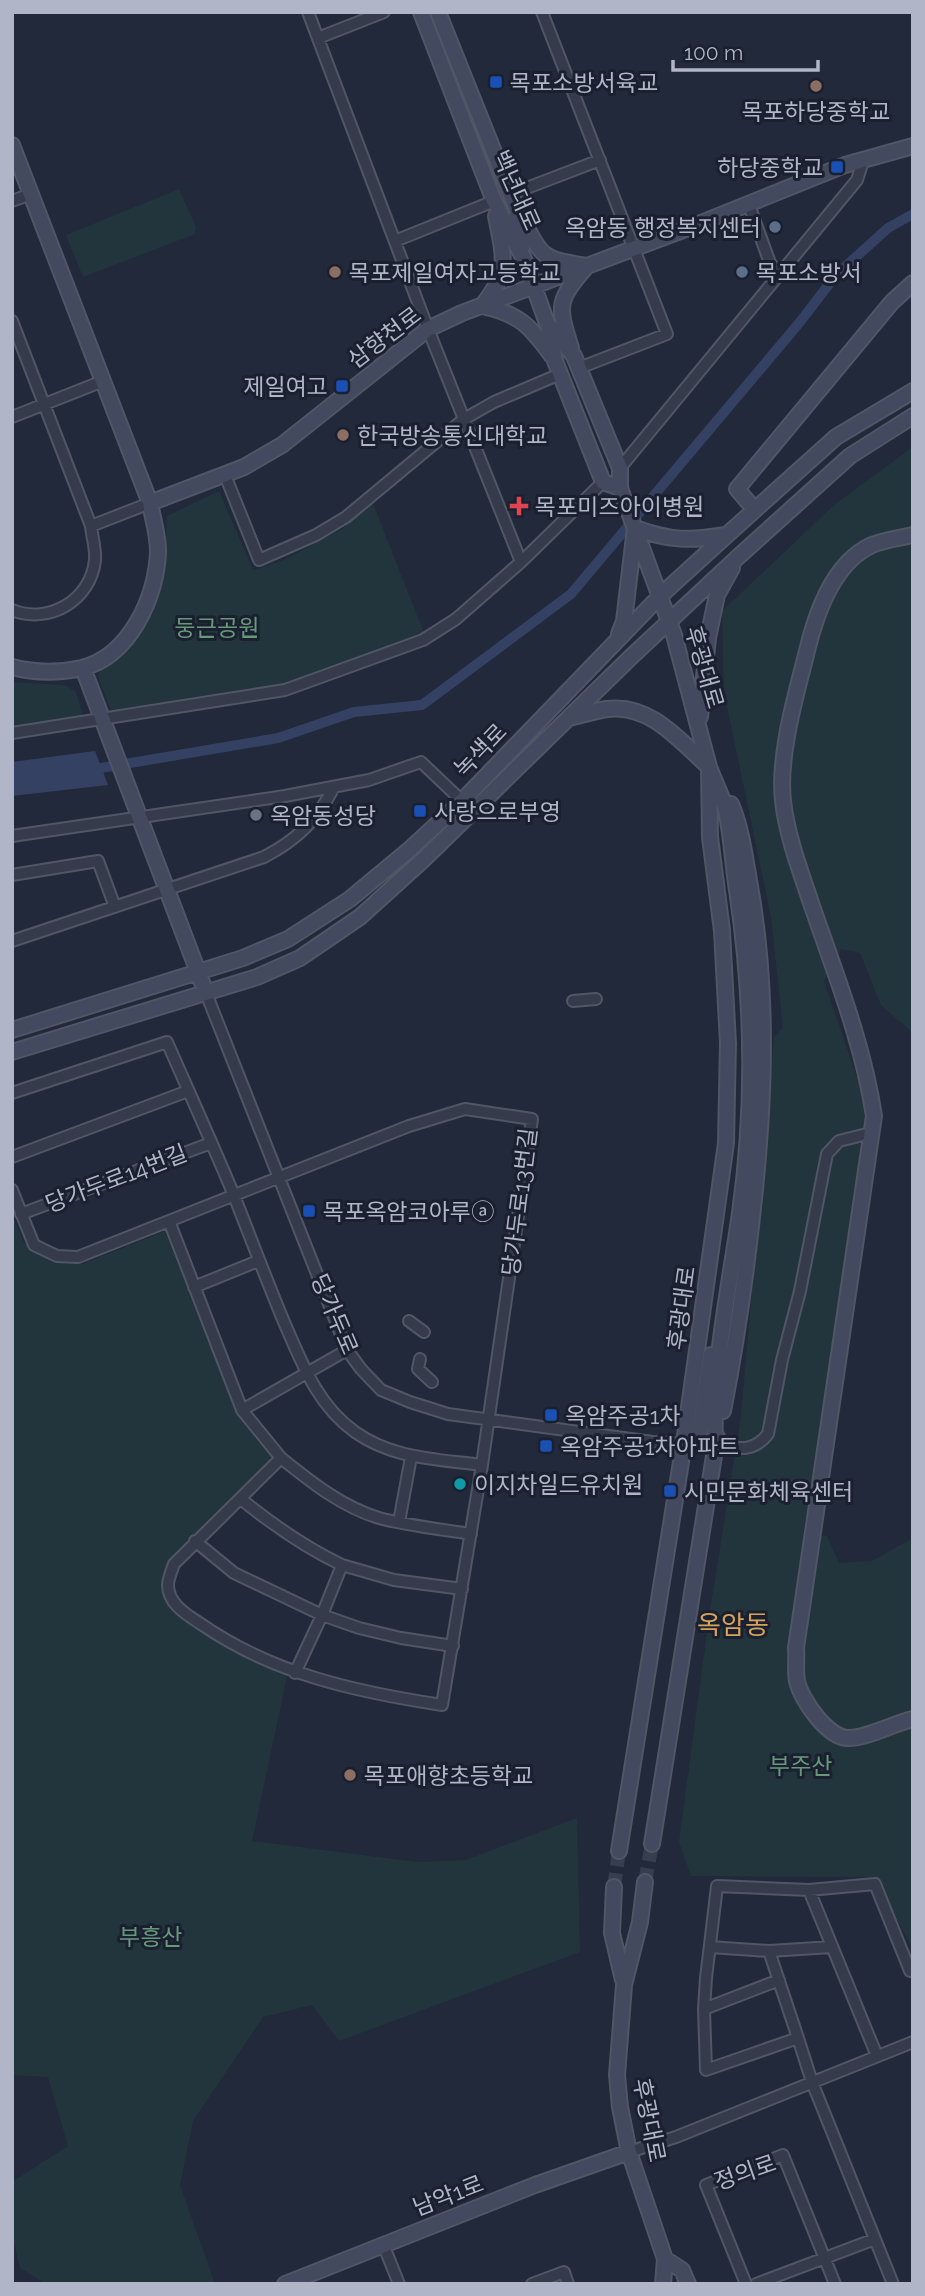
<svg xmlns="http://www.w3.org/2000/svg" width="925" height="2296" viewBox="0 0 925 2296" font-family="Raleway,'Noto Sans KR',sans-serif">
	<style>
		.green { fill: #23353c }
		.water { fill: #354162 }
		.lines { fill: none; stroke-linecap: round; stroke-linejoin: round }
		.canal { stroke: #354162; stroke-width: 10 }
		.secondary-tunnel { stroke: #363e50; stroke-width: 14; stroke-dasharray: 14 7; stroke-linecap: butt }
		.street-casing { stroke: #505666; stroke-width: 14 }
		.secondary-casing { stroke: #505666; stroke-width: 18 }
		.street { stroke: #353b4b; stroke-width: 10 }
		.secondary { stroke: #43495e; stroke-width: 14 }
		.transit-dot { fill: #1a4fb4; stroke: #1b2030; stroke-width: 2.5 }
		.education-dot { fill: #8d6e63; stroke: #1b2030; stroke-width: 2.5 }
		.service-dot { fill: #5c6f8a; stroke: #1b2030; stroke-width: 2.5 }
		.health-dot { fill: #e0444e; stroke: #1b2030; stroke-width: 2.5 }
		.worship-dot { fill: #6b7280; stroke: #1b2030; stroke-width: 2.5 }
		.culture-dot { fill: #0f9aa8; stroke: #1b2030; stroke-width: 2.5 }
		.labels { text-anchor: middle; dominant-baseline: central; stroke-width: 6; stroke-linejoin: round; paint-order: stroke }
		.poi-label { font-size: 23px; fill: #b0b6c7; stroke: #1b2030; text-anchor: start }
		.street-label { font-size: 23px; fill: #b0b6c7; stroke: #1b2030 }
		.park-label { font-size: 23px; fill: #67987a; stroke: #1b2030 }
		.quarter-label { font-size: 26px; fill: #d6a35d; stroke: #1b2030 }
	</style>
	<rect width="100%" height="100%" fill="#21293b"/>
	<path class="green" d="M179,189L196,227L195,234L83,277L66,235Z
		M913,447V1033L881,1005L860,953L841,949L824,981L863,1095L865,1118L862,1166L803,1535L827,1536L839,1563L872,1561L913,1538V1949L874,1877L691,1876L679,1842L709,1617L741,1416L774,1037L783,1028L771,917L724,692L722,611L834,505Z
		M219,491L253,570L282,561L342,529L372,501L424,633L294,682L111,710L98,677L102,667L138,636L159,597L165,560L167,516Z
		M12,682L65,685L76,692L84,719L12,730Z
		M12,1214L24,1243L53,1260L83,1264L165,1231L236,1412L274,1457L169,1560L162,1585L172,1612L222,1644L287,1677L252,1841L417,1862L466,1860L577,1818L580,1952L339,2041L312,2005L263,2017L193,2121L180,2185L214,2281L204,2284H46L20,2268L12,2234V2182L68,2146L48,2077L12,2075Z"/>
	<path class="water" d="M95,751L108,785L12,796V762Z"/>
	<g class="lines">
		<path class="canal" d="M89,770L278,738L354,712L422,705L571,594L800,322L836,275L888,228L913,214"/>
		<path class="secondary-tunnel" d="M645,1882L652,1844
			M614,1887L619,1851"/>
		<g class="street-casing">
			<path id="street" d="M308,12L428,329L521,562
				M542,12L667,334L579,368
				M318,38L384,12
				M511,194L600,160
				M12,201L31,194
				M749,205L770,263L780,274
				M395,241L494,201
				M12,321L91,526C92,537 96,549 95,560C91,600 49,625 12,610
				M12,417L103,381
				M620,468L857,180L864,158
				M225,475L259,560L316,535L346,517L464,419L494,402L560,374
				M91,526L150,503
				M12,733L285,690L423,640L456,619L521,562L603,482
				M12,836L285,796L369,780L421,762L462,801
				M12,875L98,861L115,907
				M12,941L264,857C297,840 317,820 334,787
				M206,993L347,1350L361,1369L381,1390L410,1402L448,1414L653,1442L691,1444
				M573,1001L596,999
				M12,1093L167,1042C189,1092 212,1143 233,1193C250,1236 266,1279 284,1322C302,1363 317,1405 355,1432C393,1459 437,1459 482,1465L442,1705C357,1692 273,1674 201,1624C187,1615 168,1604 168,1585C168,1579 172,1570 174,1564L281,1458L242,1410
				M12,1157L188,1091
				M12,1190L34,1245L57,1256L78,1257L409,1126L465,1109L532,1119L482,1465
				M21,1214L211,1143
				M169,1221L242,1410L347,1350
				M194,1287L258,1261
				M409,1321L424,1332
				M420,1359L418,1369L432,1382
				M711,1445C734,1447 752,1455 768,1434L782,1360L800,1291L827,1154L839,1141L871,1133
				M281,1458C311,1482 342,1507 379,1518C409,1526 441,1529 471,1534
				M241,1499C273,1525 304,1547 342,1565
				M399,1522L411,1457
				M195,1541L234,1573L322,1615L359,1628L401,1638L453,1646
				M295,1673L322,1615L342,1565L394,1580L462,1589
				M809,1890L877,2056
				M710,1947L769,1951L832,1947
				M769,1951L798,2038
				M704,2009L779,1980
				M629,2152L676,2137L913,2042
				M383,2244L399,2284
				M532,2284L564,2272L568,2284
				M746,2284L706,2185L783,2155L835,2284
				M756,2284L875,2239
				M893,2284L812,2082L798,2038L706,2070L704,2009L706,1978L717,1886L809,1890L875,1884L910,1971L913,1970"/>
		</g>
		<g class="secondary-casing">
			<path id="secondary" d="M421,12L494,201L524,259L548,326L555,361L603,482L620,488
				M438,12L516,207L522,247
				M12,145L150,503C153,519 158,535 158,551C157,596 130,656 82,668C59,673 35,673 12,667
				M496,216C504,258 510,271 482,306C520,314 530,326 552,356
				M523,220C543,260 544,259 587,266C557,301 557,304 571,348
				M550,327L574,356L620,468V488L674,635L709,767
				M150,503L244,467L282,445L428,329L462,313L691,227L845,165L913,146
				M755,510L737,489L892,302L913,283
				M913,535C900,538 884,540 872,545C832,563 815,616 806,655C795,698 778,757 783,801C787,836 800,870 811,903C835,973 863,1043 874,1116L796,1648C797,1659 795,1671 797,1681C801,1700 829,1740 850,1738C870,1737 892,1724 913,1719
				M619,634L624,621L635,528C670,541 690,541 726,535
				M83,668L206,993
				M700,717L708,638L717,595L732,568
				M569,718C582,715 594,711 607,709C650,703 680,741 709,767
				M12,1030L243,958L288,939L350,899L409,850L462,801L661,595L728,534L836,437L913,391
				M12,1052L257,977L300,958L360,917L424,859L631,657L738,557L850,456L913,416
				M723,1411C735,1350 744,1288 751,1226C764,1114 770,999 750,886C745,859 742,830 731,804
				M698,1445L711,1355
				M652,1844L717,1437
				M619,1851L684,1443L726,1143L728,1043L722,931L710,837L709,767C714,780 720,793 725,806C731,828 733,866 737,890C753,997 755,1106 740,1213C729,1290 712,1367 715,1445
				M645,1882L640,1922L624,1985L617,2075L620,2107L629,2152L665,2259L663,2284
				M614,1887L612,1933L623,1980
				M665,2259L682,2270L688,2284
				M285,2284L535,2185L629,2152"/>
		</g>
		<use href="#street" class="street"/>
		<use href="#secondary" class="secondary"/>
	</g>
	<g class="transit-dot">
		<rect x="489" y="75" width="14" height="14" rx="3.5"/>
		<rect x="830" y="160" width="14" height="14" rx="3.5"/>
		<rect x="335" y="379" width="14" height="14" rx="3.5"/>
		<rect x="413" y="804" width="14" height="14" rx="3.5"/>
		<rect x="302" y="1204" width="14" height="14" rx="3.5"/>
		<rect x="544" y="1408" width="14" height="14" rx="3.5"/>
		<rect x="539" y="1439" width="14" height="14" rx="3.5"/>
		<rect x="663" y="1484" width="14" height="14" rx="3.5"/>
	</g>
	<g class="education-dot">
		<circle cx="816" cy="86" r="7"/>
		<circle cx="335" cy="272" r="7"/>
		<circle cx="343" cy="435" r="7"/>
		<circle cx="350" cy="1775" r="7"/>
	</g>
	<g class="service-dot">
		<circle cx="775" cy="227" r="7"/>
		<circle cx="742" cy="272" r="7"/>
	</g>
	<path class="health-dot" d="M515.5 495.5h7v7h7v7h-7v7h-7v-7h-7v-7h7z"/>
	<circle class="worship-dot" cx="256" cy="815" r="7"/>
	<circle class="culture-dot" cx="460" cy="1484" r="7"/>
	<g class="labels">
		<g class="poi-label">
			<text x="510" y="82">목포소방서육교</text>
			<text x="816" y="111" text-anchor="middle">목포하당중학교</text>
			<text x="823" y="167" text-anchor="end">하당중학교</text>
			<text x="761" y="227" text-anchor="end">옥암동 행정복지센터</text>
			<text x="349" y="272">목포제일여자고등학교</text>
			<text x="756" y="272">목포소방서</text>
			<text x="328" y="386" text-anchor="end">제일여고</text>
			<text x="357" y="435">한국방송통신대학교</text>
			<text x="535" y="506">목포미즈아이병원</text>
			<text x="434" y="811">사랑으로부영</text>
			<text x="270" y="815">옥암동성당</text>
			<text x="323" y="1211">목포옥암코아루ⓐ</text>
			<text x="565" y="1415">옥암주공1차</text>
			<text x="560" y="1446">옥암주공1차아파트</text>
			<text x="474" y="1484">이지차일드유치원</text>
			<text x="684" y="1491">시민문화체육센터</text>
			<text x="364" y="1775">목포애향초등학교</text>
		</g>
		<g class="street-label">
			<text transform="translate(517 190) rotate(66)">백년대로</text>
			<text transform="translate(384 337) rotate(-37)">삼향천로</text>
			<text transform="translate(705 667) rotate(74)">후광대로</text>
			<text transform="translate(480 750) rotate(-46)">녹색로</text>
			<text transform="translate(116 1178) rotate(-21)">당가두로14번길</text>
			<text transform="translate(519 1202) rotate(-83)">당가두로13번길</text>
			<text transform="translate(681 1308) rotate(-82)">후광대로</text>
			<text transform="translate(335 1314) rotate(67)">당가두로</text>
			<text transform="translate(650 2120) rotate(79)">후광대로</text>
			<text transform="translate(745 2172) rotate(-19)">정의로</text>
			<text transform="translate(448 2195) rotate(-21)">남악1로</text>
		</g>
		<g class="park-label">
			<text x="217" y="627">둥근공원</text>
			<text x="801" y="1765">부주산</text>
			<text x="151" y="1936">부흥산</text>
		</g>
		<g class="quarter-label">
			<text x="733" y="1625">옥암동</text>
		</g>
	</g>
	<rect width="925" height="2296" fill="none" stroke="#b0b6c7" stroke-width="28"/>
	<path d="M673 60v10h145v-10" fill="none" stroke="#b0b6c7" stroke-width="3.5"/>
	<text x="684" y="60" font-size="21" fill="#b0b6c7" stroke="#1b2030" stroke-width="5" paint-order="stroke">100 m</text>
</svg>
